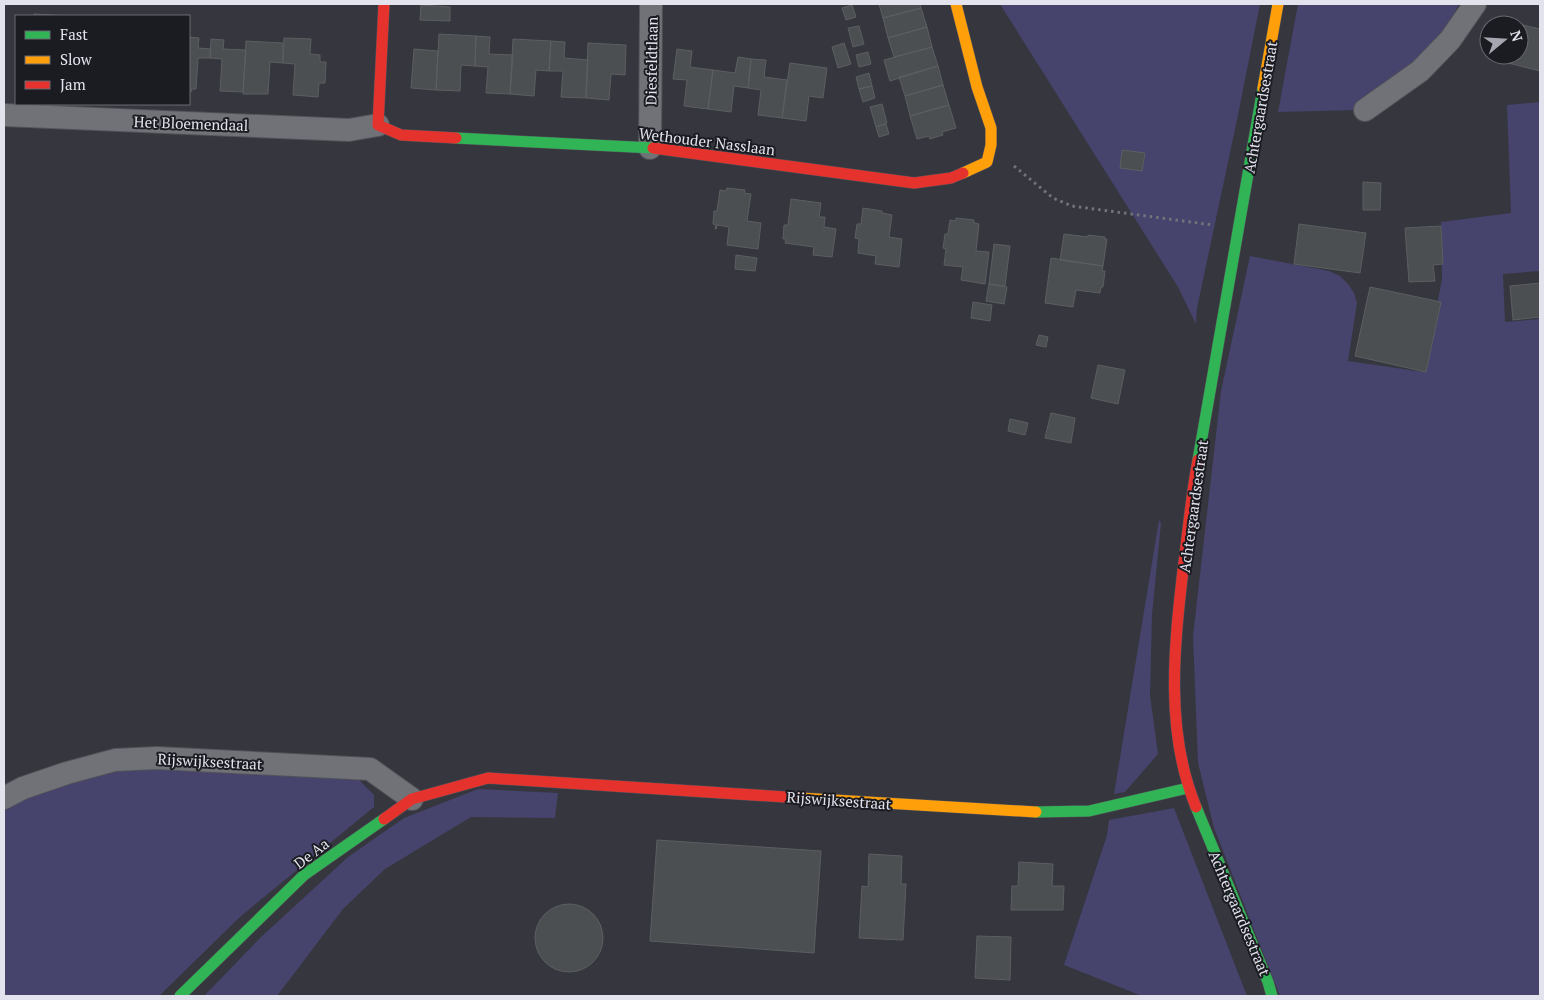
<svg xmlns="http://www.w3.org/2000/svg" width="1544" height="1000" viewBox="0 0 1544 1000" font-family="'PT Serif',serif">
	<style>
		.green { fill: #46436c }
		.building { fill: #4c4f51; stroke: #5b5f61 }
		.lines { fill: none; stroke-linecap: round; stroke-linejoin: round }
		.street-casing { stroke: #525259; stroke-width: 24 }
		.fast-casing { stroke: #525259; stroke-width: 12 }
		.slow-casing { stroke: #525259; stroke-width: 12 }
		.jam-casing { stroke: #525259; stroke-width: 12 }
		.path { stroke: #73737a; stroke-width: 3; stroke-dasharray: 2.5 4; stroke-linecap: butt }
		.street { stroke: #717178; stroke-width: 22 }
		.fast { stroke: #30b455; stroke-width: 11 }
		.slow { stroke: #ff9f0a; stroke-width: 11 }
		.jam { stroke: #e5322d; stroke-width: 11 }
		.labels { text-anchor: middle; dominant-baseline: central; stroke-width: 4; stroke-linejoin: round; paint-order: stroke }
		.street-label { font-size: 15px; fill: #e3e3ee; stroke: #1b1b22 }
	</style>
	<rect width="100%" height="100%" fill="#36363e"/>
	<path class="green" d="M1000,4H1260L1237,120L1197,308L1196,324L1178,287Z
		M1298,4H1459L1445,31L1408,70L1358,110L1278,112Z
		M1540,102V271L1503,274L1505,322L1540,319V996H1280L1214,828L1198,763L1193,636L1221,391L1250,256L1329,271L1340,276L1348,284L1354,293L1357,303L1348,361L1424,372L1442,279L1441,222L1511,213L1507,105Z
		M1159,520L1161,523L1152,615L1150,695L1158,754L1125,792L1114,794Z
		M155,763L356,777L374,795V807L241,916L159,996H4V810C51,784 104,775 155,763Z
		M478,789L558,793L555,818L471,817L385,869L343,909L277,996H204L260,938L348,857L404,818Z
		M1174,808L1247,996H1142L1064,965L1107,835L1109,820Z"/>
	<path class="building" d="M879,4H920L921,8L883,18Z
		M421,5L450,7V21L420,20Z
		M852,5L856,17L846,20L842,8Z
		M921,8L927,27L888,38L883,18Z
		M34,14L71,16H34Z
		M1514,23L1540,29V71L1504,62L1506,55H1519V25H1513Z
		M859,26L864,44L853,47L848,28Z
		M927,27L932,47L894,57L888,38Z
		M439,34L476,36L475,66L461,65L460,91L436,90Z
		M476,36L490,37L489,54L513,55L510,94L486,93L488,67L475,66Z
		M189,37L199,38L198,48L211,49L210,58H198L196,89H191L192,91H189Z
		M284,38L311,39L310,54L320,55V62H326L325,83H319L318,97L293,95L295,64L283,63Z
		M211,39L224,40L223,49L246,50L243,92L220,91L222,59L210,58Z
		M513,39L551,41L549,71L536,70L534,96L510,94Z
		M246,41L283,43V63L270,62L268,94H243Z
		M551,41L565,42L564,58L588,60L586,98L561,97L563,71H549Z
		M588,43L626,45L625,75L611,74L609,100L586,98Z
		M844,43L851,64L838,68L832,47Z
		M932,47L938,66L890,81L884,60Z
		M414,49L438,51L436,90L411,88Z
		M677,49L692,51L690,67L713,70L708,109L684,106L687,80L673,79Z
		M868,52L871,64L859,67L856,55Z
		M738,57L751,59L748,88L734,86L731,112L708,109L713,70L735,73Z
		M751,59L766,60L764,77L787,80L782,118L758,115L761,90L748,88Z
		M790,63L827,68L823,98L809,96L806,121L782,118Z
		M938,66L943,85L905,96L899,77Z
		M869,73L872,86L859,89L856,77Z
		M943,85L949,105L910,116L905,96Z
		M872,86L875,98L863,102L859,89Z
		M882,104L887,123L876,127L870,107Z
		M949,105L956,128L942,132L943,135L930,139L929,136L917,139L910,116Z
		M886,124L889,134L879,137L876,127Z
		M1122,150L1145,153L1142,171L1120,168Z
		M1363,182L1381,183L1380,210H1363Z
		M727,188L745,190L744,193L751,194L747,221L761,223L758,249L727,245L729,227L717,225L716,229H715L716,225L713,224L714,211H717L720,190L726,191Z
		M791,199L821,203L819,217H825L824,227L836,229L832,257L813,255L814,247L785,243L786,239H783L784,225H788Z
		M863,208L882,211V213L892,215L889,237L902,239L899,267L875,264L876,256L858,253L859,239L855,238L857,224H861Z
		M956,218L974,220V223L979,224L976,251L989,252L985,284L961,280L963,267L944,265L946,249L943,248L945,234H948L950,220L956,221Z
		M1299,224L1366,233L1360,273L1294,264Z
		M1441,226L1443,264L1433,265L1435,281L1409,282L1405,228Z
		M1064,234L1088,237V235L1105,237L1104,239H1107L1103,266L1060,260Z
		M994,244L1010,246L1005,286L989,284Z
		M736,255L757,258L755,271L735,269Z
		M1051,258L1103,266L1102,271H1105L1103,287H1101L1100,293L1076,290L1073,307L1045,303Z
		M1540,283V317L1513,320L1510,286Z
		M989,284L1007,287L1004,304L986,301Z
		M1370,287L1441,302L1426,372L1355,356Z
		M973,302L992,305L990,321L971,318Z
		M1039,335L1048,337L1046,347L1036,345Z
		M1098,365L1125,370L1118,404L1091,398Z
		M1051,413L1075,418L1071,443L1045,438Z
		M1010,419L1028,423L1025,435L1008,431Z
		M657,840L821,851L814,953L650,941Z
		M869,854L902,856L901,884H906L903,940L859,938L862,886L868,887Z
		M1019,862L1053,864L1052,886H1064L1063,910H1011L1012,886H1018Z
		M535 938a34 34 0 1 1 68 0a34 34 0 1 1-68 0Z
		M977,936L1011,937L1010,980L975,978Z"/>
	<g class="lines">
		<g class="street-casing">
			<path id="street" d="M1365,110L1420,71L1450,40L1475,4
				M4,115L349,130L378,125
				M650,148L651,4
				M4,798L23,788L67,773L115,760L157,758L370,769L412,799"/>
		</g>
		<g class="fast-casing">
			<path id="fast" d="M456,138L653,148
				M1198,460L1263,88
				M1196,807L1268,982L1272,996
				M1036,812L1089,811L1188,788
				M180,996L304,875L384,819"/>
		</g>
		<g class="slow-casing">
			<path id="slow" d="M956,4L977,87L991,128V145L987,162L963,173
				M1263,88L1278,4
				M801,798L1036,812"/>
		</g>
		<g class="jam-casing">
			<path id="jam" d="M384,4L378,125L401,135L456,138
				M653,148L914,183L951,178L963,173
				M1196,807C1165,732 1174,648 1183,570C1188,533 1191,496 1198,460
				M384,819L412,799L488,778L801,798"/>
		</g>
		<path class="path" d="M1014,166L1053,198L1072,206L1213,225"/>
		<use href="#street" class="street"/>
		<use href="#fast" class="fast"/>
		<use href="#slow" class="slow"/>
		<use href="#jam" class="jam"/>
	</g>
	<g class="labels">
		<g class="street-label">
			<text transform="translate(651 61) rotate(-89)">Diesfeldtlaan</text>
			<text transform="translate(1260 107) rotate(-80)">Achtergaardsestraat</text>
			<text transform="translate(191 123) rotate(2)">Het Bloemendaal</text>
			<text transform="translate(707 141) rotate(7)">Wethouder Nasslaan</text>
			<text transform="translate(1193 506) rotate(-82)">Achtergaardsestraat</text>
			<text transform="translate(210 761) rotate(3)">Rijswijksestraat</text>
			<text transform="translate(839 800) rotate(4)">Rijswijksestraat</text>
			<text transform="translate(311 853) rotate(-37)">De Aa</text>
			<text transform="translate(1240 913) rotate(67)">Achtergaardsestraat</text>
		</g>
	</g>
	<rect width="1544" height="1000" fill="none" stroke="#e3e3ee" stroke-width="10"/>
	<rect x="15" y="15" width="175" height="90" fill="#1b1b22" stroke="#6b6b74"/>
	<rect x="25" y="31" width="25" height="8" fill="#30b455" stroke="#6b6b74"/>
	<text x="60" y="40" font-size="15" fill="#e3e3ee">Fast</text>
	<rect x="25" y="56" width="25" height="8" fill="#ff9f0a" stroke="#6b6b74"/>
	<text x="60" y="65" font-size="15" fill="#e3e3ee">Slow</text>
	<rect x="25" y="81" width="25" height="8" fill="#e5322d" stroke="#6b6b74"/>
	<text x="60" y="90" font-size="15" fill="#e3e3ee">Jam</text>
	<g transform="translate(1504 40) rotate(72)"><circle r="24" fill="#1b1b22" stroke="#6b6b74"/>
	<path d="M0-4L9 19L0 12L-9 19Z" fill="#a6a6b0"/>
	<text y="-8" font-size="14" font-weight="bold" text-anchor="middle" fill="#e3e3ee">N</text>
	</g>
</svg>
